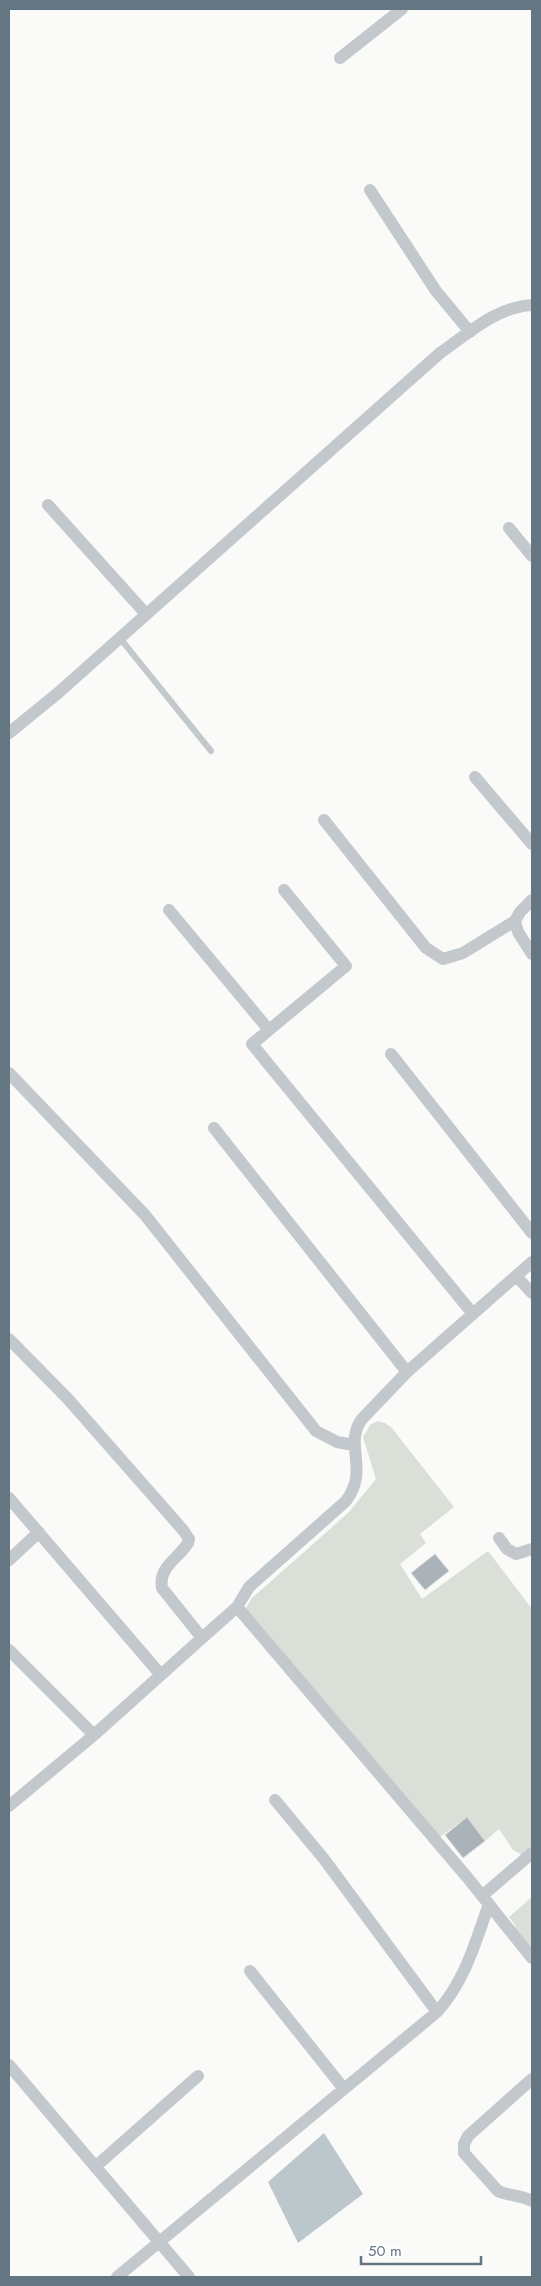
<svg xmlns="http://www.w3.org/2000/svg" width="541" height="2286" viewBox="0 0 541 2286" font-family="Jost,sans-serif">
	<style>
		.green { fill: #dadfd7 }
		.water { fill: #bbc7cb }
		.building { fill: #aab3b9; stroke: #dcdcda }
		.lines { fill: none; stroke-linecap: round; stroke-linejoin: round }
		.service { stroke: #c3c8cc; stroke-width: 6 }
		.minor { stroke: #c3c8cc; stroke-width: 12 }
	</style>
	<rect width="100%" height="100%" fill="#fafaf8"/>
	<path class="green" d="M378,1421L385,1423L391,1427L454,1507L420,1534L426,1543L400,1564L422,1599L488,1551L532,1609V1856L529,1859L513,1850L499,1829L485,1841L467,1817L440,1837L245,1609L252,1598L348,1513L376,1479L363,1437L371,1424Z
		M532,1897V1952L512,1929L516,1926L509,1917Z"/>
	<path class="water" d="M324,2133L363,2194L298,2243L268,2182Z"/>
	<path class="building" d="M435,1554L449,1571L425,1590L411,1573Z
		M467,1817L485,1841L463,1858L445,1835Z"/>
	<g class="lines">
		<path class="service" d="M119,637L211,751"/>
		<path class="minor" d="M340,58L402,9
			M370,190L436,291L470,332
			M48,505L146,614
			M509,528L532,556
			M9,733L58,693L440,353C469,333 496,307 532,305
			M475,777L532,844
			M324,820L426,948L443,959L463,953L515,921
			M532,900L520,912L515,921L518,932L532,954
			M169,910L269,1030L252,1044L473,1314
			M269,1030L346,966L284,890
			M391,1054L532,1233
			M9,1073L145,1215L316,1431L337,1442L354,1445
			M214,1128L407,1372
			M516,1276L532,1293
			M9,1339L68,1399L183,1530L189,1539L188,1543C178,1559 158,1567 162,1588L202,1638
			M9,1498L161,1675
			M499,1538L507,1549L516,1554L532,1549
			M9,1560L39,1532
			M237,1607L467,1877L532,1958
			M9,1650L94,1735
			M275,1800L324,1859L437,2012
			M9,1806L94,1735L202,1638L237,1607L249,1587L346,1501C370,1469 343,1444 362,1419L407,1372L532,1262
			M482,1896L532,1853
			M250,1971L344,2089
			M9,2065L189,2277
			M532,2079L468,2136L464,2144V2153L498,2191C509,2196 521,2195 532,2201
			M95,2167L198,2076
			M117,2277L437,2012C465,1981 475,1943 489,1904"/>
	</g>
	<rect width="541" height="2286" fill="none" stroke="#657683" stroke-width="20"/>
	<path d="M361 2256v8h120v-8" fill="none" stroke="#657683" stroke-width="2.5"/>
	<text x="368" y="2256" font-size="15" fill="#657683" stroke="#ffffff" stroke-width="4" paint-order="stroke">50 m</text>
</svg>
